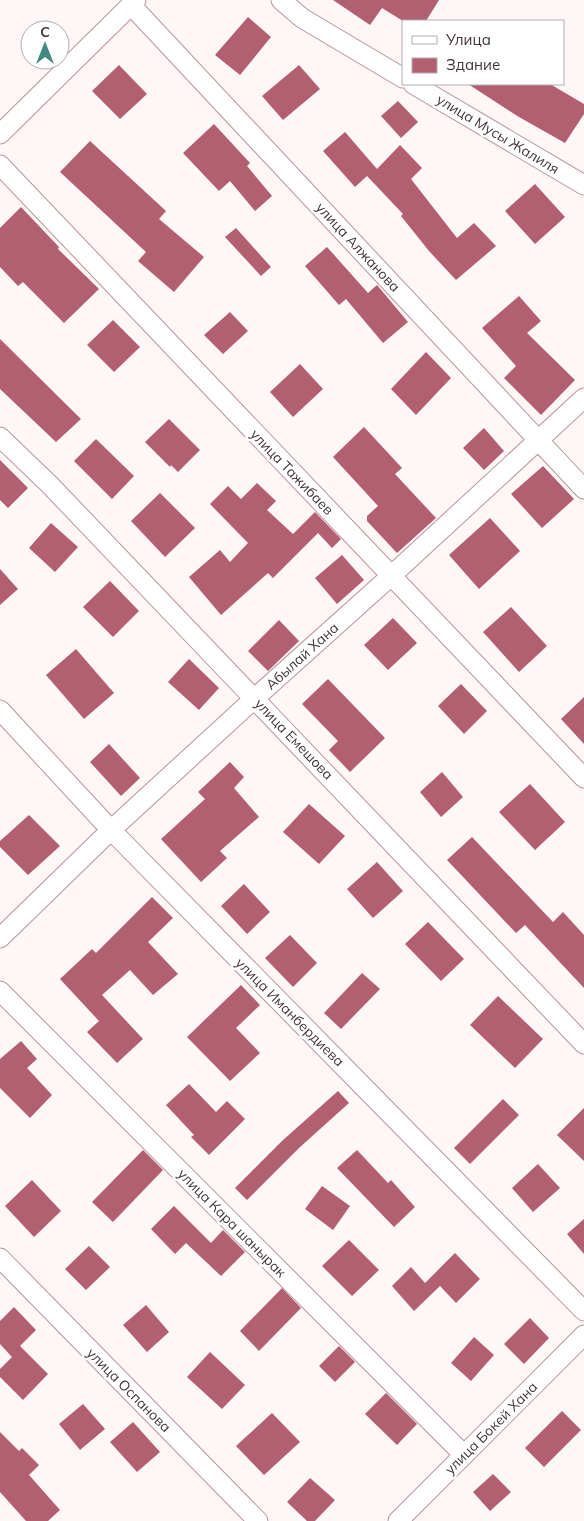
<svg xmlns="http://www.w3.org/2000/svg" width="584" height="1521" viewBox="0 0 584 1521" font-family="Mulish,sans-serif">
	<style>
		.building { fill: #b15f71 }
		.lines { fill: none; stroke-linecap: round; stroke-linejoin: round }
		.minor-casing { stroke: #b8949a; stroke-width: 21 }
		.minor { stroke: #fff; stroke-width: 19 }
		.labels { text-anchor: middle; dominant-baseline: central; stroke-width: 5; stroke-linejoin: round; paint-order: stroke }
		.street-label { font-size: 14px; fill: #423335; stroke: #fff }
	</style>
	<rect width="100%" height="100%" fill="#fef6f7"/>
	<path class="building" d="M333,0H439L426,21H403L382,8L370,25Z
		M248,17L271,37L240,75L215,55Z
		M119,65L147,94L120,119L92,91Z
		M299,65L320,89L283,120L262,96Z
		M468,84H550L584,104V114L565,143L519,117Z
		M398,101L418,122L401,138L381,116Z
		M214,124L250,163L247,166L272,196L255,211L230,181L219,191L183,153Z
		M345,132L377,169L400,145L422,168L411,179L457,238L474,223L496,246L456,280L429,251L401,216L403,214L367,176L355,187L323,151Z
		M90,141L166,211L159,219L204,257L174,292L138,261L146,252L60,172Z
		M535,184L565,217L535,244L505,211Z
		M21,207L59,247L58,249L99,289L64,323L23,282L18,286L0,267V228Z
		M236,228L271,267L261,276L225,237Z
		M327,247L368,293L377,285L408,322L383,343L346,299L339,305L305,266Z
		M519,296L541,321L527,333L575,380L541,415L504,378L516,366L482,328Z
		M230,312L248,331L223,354L204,335Z
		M113,320L140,347L114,372L87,345Z
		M0,339L81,419L56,442L0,389Z
		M426,352L451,378L416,415L391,389Z
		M300,364L323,389L293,417L270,392Z
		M169,419L200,450L178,472L171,465L170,467L145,442Z
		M364,427L402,468L395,474L436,518L397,553L367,521V516L378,506L333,457Z
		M484,428L504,451L484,470L463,448Z
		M96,439L134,476L112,499L74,461Z
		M0,460L28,488L8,508L0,500Z
		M543,466L574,499L542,528L511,494Z
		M257,483L276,501L267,510L293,534L315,512L341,539L332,548L318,533L273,578L268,573L221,615L189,577L220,550L230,562L248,543L210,504L228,486L241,499Z
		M160,493L195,528L165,557L131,521Z
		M490,518L520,551L479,589L449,555Z
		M51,523L78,547L55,572L29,548Z
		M342,555L364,580L337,604L315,578Z
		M0,569L18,589L0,605Z
		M110,581L139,611L113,637L83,607Z
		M511,607L547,646L519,672L483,632Z
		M393,618L417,643L388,670L364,645Z
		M279,620L299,641L268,671L248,651Z
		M76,649L114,693L84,719L46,675Z
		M189,659L219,688L199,710L168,682Z
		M328,679L385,738L350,772L329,750L338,741L302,704Z
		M461,684L487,711L464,734L438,706Z
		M584,697V744L561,719Z
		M109,744L140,778L121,796L90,762Z
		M230,762L244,777L234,788L259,817L220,851L227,858L201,882L161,839L205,799L198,792Z
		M442,772L463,797L441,817L420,792Z
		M530,784L565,822L535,850L499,812Z
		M309,804L345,836L319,864L283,832Z
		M29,815L60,846L28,875L0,847V841Z
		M472,837L553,922L563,912L584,935V988L525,925L516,933L447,860Z
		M377,862L403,891L373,918L347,889Z
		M244,884L270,912L247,934L221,906Z
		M152,897L173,918L148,942L178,974L153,995L130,970L102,995L143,1039L117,1063L87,1032L99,1021L60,979L92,949L96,953Z
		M428,922L464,959L441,981L405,944Z
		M290,935L317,963L293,987L265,958Z
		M362,973L380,989L341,1029L324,1013Z
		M241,985L260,1005L236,1028L260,1053L230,1081L187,1037Z
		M498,996L543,1039L515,1068L470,1025Z
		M21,1041L37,1059L27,1068L52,1095L30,1118L0,1088V1059Z
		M189,1084L216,1112L227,1101L245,1119L209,1155L191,1137L194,1135L166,1105Z
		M338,1091L349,1103L299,1148L247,1200L235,1188L282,1141Z
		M503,1099L519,1115L470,1164L454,1148Z
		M584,1108V1161L557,1135Z
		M143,1150L163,1170L113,1222L92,1202Z
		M357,1150L388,1183L391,1180L415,1207L394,1227L337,1168Z
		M538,1164L560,1188L533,1212L512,1188Z
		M32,1180L61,1211L34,1237L5,1206Z
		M322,1186L350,1206L333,1230L305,1209Z
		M174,1206L211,1243L223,1230L245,1252L221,1276L186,1243L175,1254L151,1229Z
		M584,1219V1254L567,1234Z
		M349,1240L379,1270L352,1296L322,1266Z
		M89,1246L110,1267L86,1290L65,1269Z
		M455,1253L480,1279L456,1303L440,1286L414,1311L392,1286L411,1267L425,1283Z
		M282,1288L301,1308L259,1351L240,1331Z
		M146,1305L169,1332L147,1352L123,1325Z
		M14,1307L36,1330L20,1346L48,1374L23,1400L0,1377V1369L12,1357L0,1344V1321Z
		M530,1318L549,1338L524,1364L504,1344Z
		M474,1337L494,1355L471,1381L451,1363Z
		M339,1346L355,1362L335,1382L319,1366Z
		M210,1352L245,1385L222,1409L187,1377Z
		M386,1393L417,1424L397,1445L365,1414Z
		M83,1404L105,1429L80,1450L59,1424Z
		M562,1411L581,1430L544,1467L525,1448Z
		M272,1413L300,1442L264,1475L236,1446Z
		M133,1422L160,1452L137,1472L110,1442Z
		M0,1432L19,1451L22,1448L39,1465L29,1475L60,1510L48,1521H26L0,1492Z
		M493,1474L511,1492L490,1511L473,1492Z
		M310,1478L335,1500L315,1521H307L287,1502Z"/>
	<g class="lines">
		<g class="minor-casing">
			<path id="minor" d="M281,0L302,18L403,78
				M131,5L584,489
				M413,84L584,185
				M0,134L136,0
				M0,165L584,778
				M0,437L49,484L584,1044
				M0,710L111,830L584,1311
				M0,938L111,830L255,698L391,576L584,398
				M0,991L464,1455
				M0,1258L258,1521
				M398,1521L584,1335"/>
		</g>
		<use href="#minor" class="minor"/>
	</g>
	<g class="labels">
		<g class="street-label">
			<text transform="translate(498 134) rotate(31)">улица Мусы Жалиля</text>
			<text transform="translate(358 247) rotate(47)">улица Алжанова</text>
			<text transform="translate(292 472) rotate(46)">улица Тажибаев</text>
			<text transform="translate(302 656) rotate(-42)">Абылай Хана</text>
			<text transform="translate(294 739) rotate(46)">улица Емешова</text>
			<text transform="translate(290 1012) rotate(45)">улица Иманбердиева</text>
			<text transform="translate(232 1223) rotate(45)">улица Кара шанырак</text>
			<text transform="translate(129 1390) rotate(45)">улица Оспанова</text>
			<text transform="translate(491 1428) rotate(-45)">улица Бокей Хана</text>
		</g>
	</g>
	<rect x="402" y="20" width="162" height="65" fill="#ffffff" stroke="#b3adae"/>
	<rect x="412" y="36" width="25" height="8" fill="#ffffff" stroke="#b3adae"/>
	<text x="446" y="45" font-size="15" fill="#423335">Улица</text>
	<rect x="412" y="58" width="25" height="15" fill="#b15f71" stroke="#b3adae"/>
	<text x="446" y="70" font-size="15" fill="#423335">Здание</text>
	<g transform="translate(45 45)"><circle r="24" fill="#ffffff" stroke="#b3adae"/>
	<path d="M0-4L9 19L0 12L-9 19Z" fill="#428982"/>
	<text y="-8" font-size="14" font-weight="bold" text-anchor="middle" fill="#423335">С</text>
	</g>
</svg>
